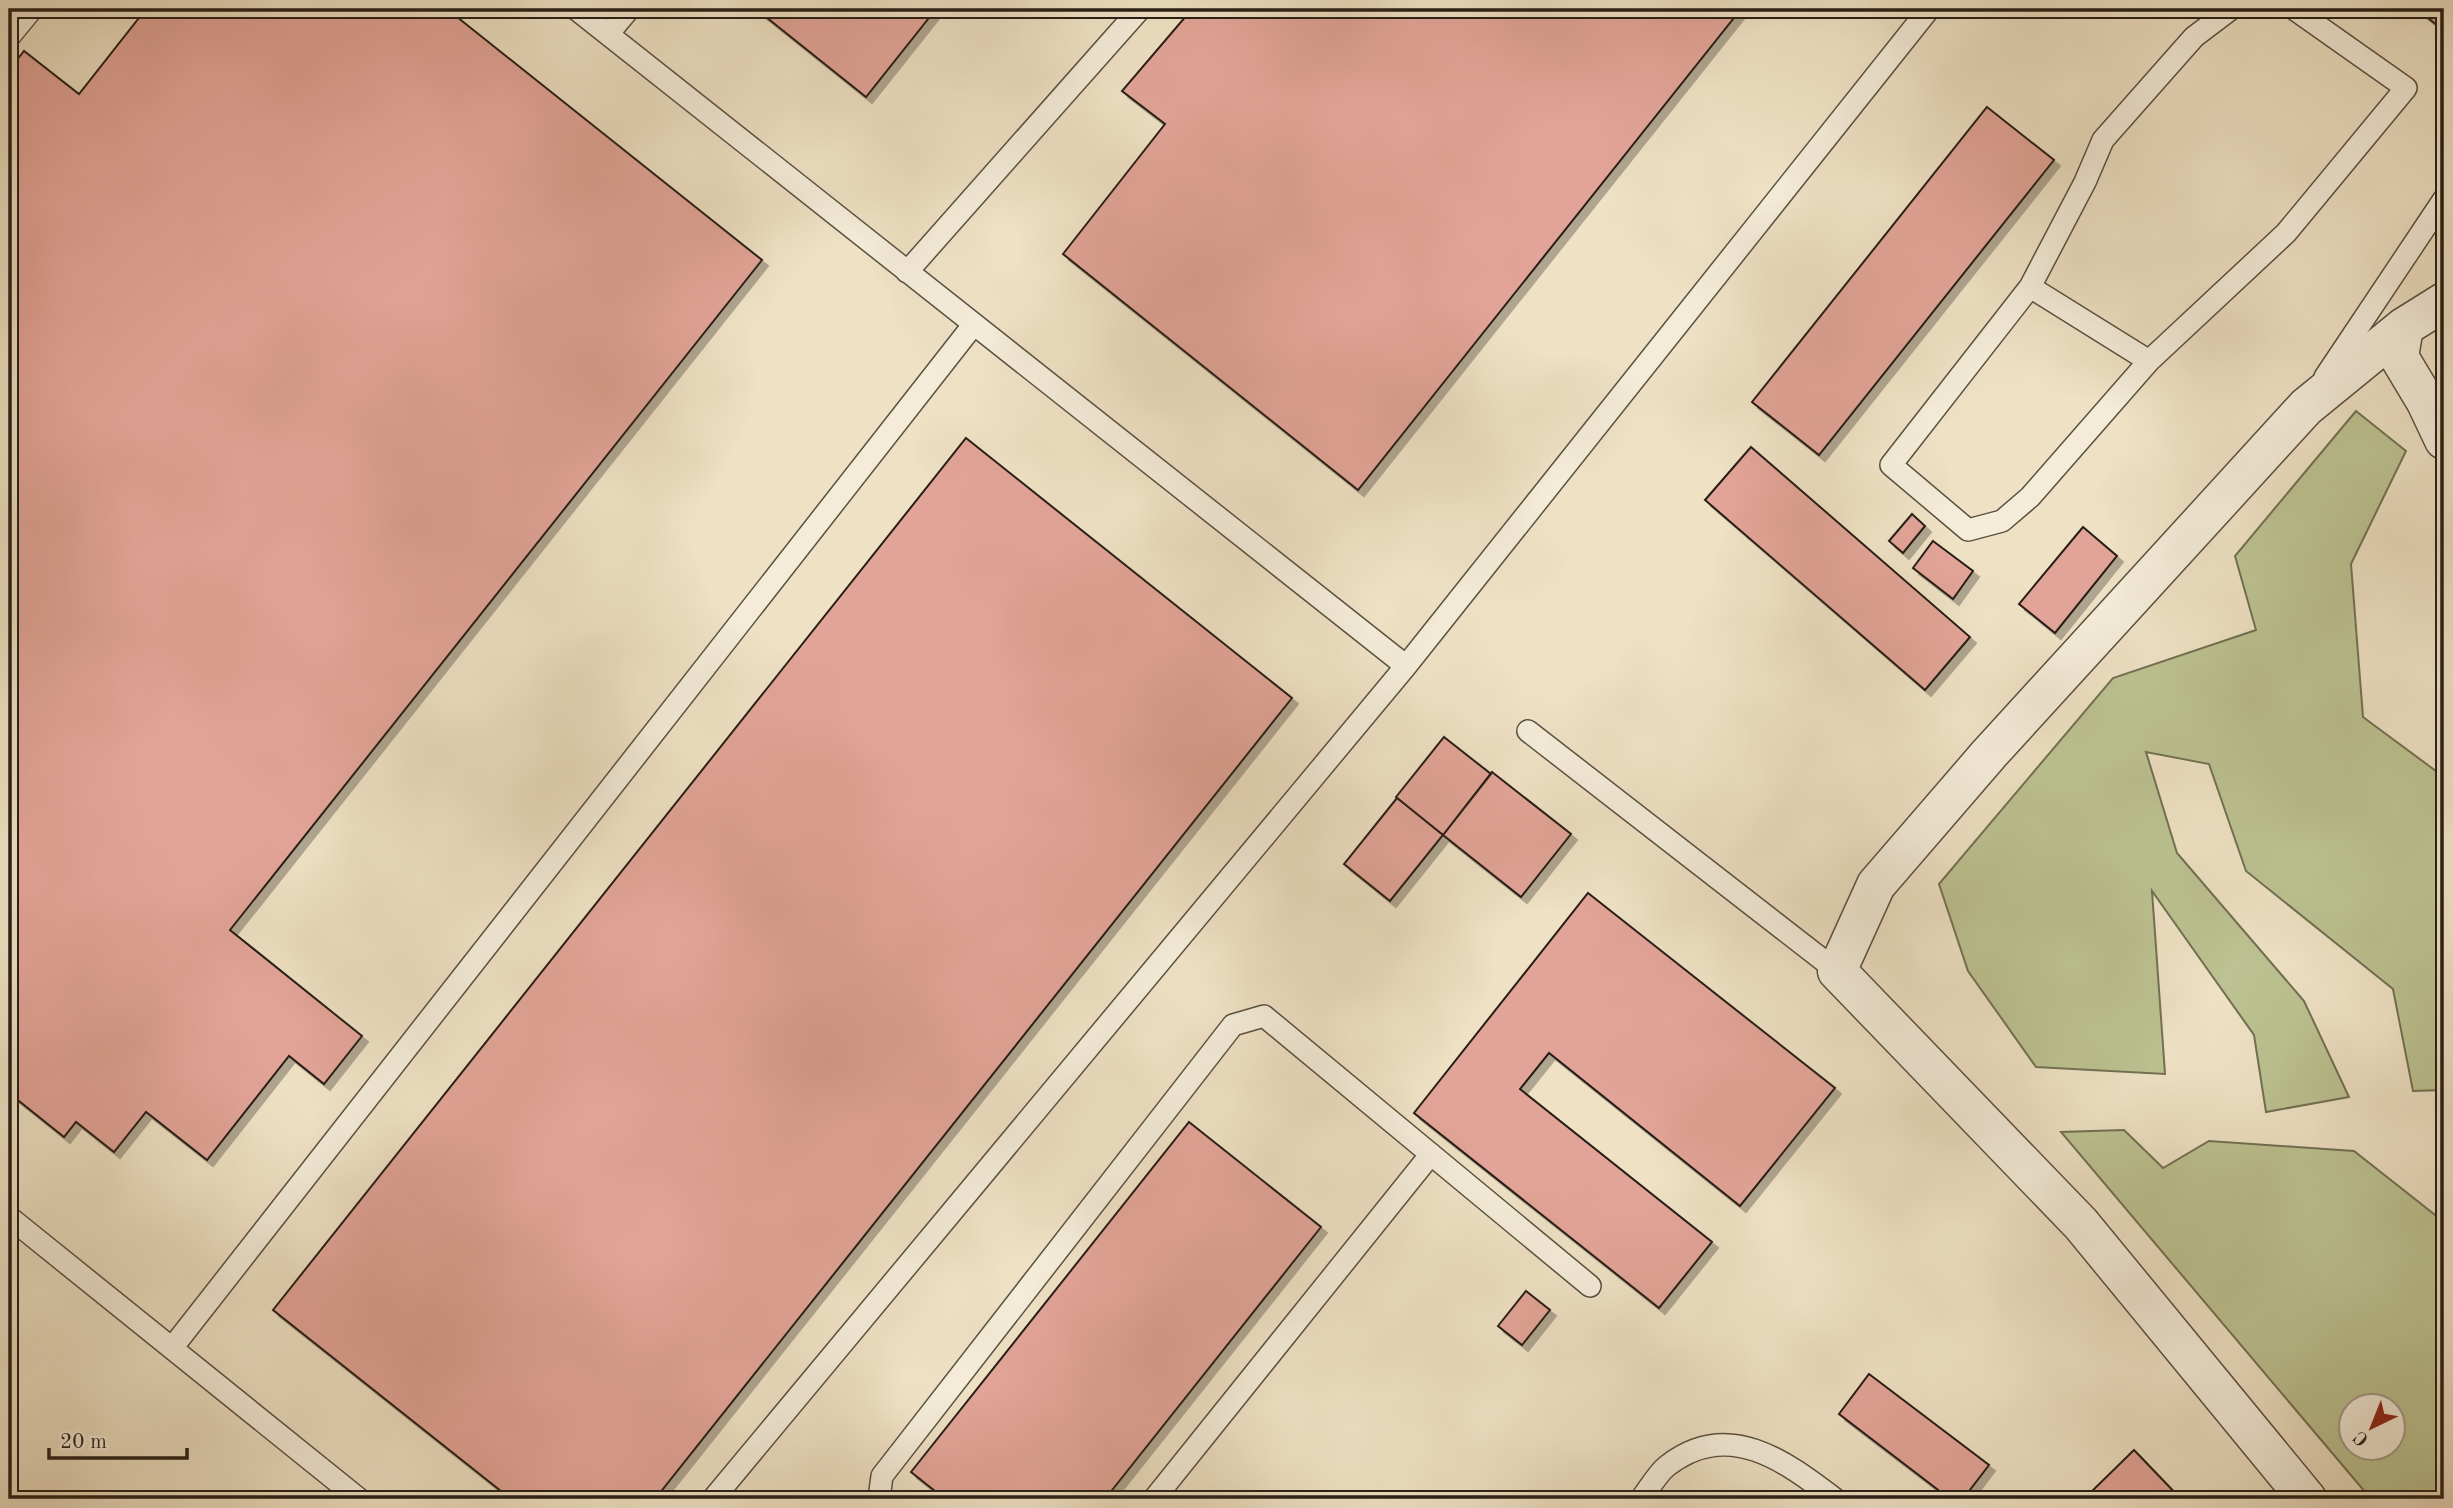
<svg xmlns="http://www.w3.org/2000/svg" width="2453" height="1508" viewBox="0 0 2453 1508" font-family="'Old Standard TT',serif">
	<style>
		.green { fill: #bcc291; stroke: #727054; stroke-width: 2; fill-rule: evenodd }
		.building { fill: #e2a498; stroke: #281f16; stroke-width: 2; filter: url(#shadow) }
		.lines { fill: none; stroke-linecap: round; stroke-linejoin: round }
		.service-casing { stroke: #5a5042; stroke-width: 24 }
		.minor-casing { stroke: #5a5042; stroke-width: 41 }
		.service { stroke: #f4ecd9; stroke-width: 21 }
		.minor { stroke: #f4ecd9; stroke-width: 38 }
	</style>
	<defs>
		<filter id="shadow"><feDropShadow dx="6" dy="6" stdDeviation="0" flood-color="#0004"/></filter>
	</defs>
	<rect width="100%" height="100%" fill="#eee1c4"/>
	<filter id="stains"><feTurbulence type="fractalNoise" baseFrequency=".00286" numOctaves="4"/><feColorMatrix values="0 0 0 0 .2 0 0 0 0 .09 0 0 0 0 .02 0 0 0 .5 -.17"/></filter>
	<radialGradient id="worn" r=".72"><stop offset=".6" stop-color="#630" stop-opacity="0"/><stop offset="1" stop-color="#630" stop-opacity=".3"/></radialGradient>
	<path class="green" d="M2356,411L2406,451L2351,564L2363,717L2444,777V1090L2413,1091L2393,989L2246,871L2209,764L2146,752L2177,853L2304,1001L2349,1097L2266,1112L2254,1035L2152,891L2165,1074L2036,1067L1968,971L1939,884L2113,678L2256,630L2235,556Z
		M2124,1130L2163,1168L2209,1141L2354,1151L2444,1222V1499H2371L2061,1132ZM2352,1406H2394V1448H2352Z"/>
	<path class="building" d="M146,9H447L762,260L230,930L362,1036L324,1084L289,1056L207,1160L146,1112L114,1152L76,1122L64,1137L9,1093V70L24,51L79,94Z
		M756,9H936L866,97Z
		M1192,9H1741L1358,490L1063,254L1165,124L1122,91Z
		M2417,9H2444V31Z
		M1987,107L2054,160L1819,455L1752,402Z
		M966,438L1292,698L655,1499H511L273,1310Z
		M1751,447L1970,637L1925,690L1705,500Z
		M1912,514L1925,526L1903,553L1889,541Z
		M2083,527L2117,556L2055,633L2019,604Z
		M1933,541L1973,571L1953,599L1913,568Z
		M1444,737L1491,774L1443,835L1396,797Z
		M1492,772L1571,834L1521,897L1443,835Z
		M1397,798L1443,835L1390,901L1344,864Z
		M1588,893L1835,1088L1740,1206L1549,1053L1520,1089L1712,1242L1659,1308L1414,1113Z
		M1189,1122L1321,1227L1105,1499H945L911,1472Z
		M1526,1291L1550,1310L1522,1345L1498,1326Z
		M1869,1374L1989,1465L1963,1499H1950L1839,1414Z
		M2134,1450L2181,1499H2093L2089,1494Z"/>
	<g class="lines">
		<g class="service-casing">
			<path id="service" d="M576,9L1406,666L1929,9
				M2231,9L2194,37L2103,140L2085,182L2030,287L1891,465L1968,530L2002,521L2030,497L2149,361L2286,233L2406,88L2294,9
				M608,34L629,9
				M9,37L32,9
				M907,272L1140,9
				M2030,287L2149,361
				M2325,377L2444,199
				M1528,731L1837,971
				M9,1217L359,1499
				M172,1348L974,324
				M713,1499L1406,666
				M879,1499L882,1476L1233,1025L1264,1016L1590,1286
				M1154,1499L1431,1154
				M1641,1499C1649,1489 1657,1474 1667,1466C1728,1418 1785,1461 1835,1499"/>
		</g>
		<g class="minor-casing">
			<path id="minor" d="M2404,327L2399,357L2426,402L2444,440
				M2307,1499L2081,1224L1837,971L1876,885L1989,754L2306,407L2404,327L2444,302"/>
		</g>
		<use href="#service" class="service"/>
		<use href="#minor" class="minor"/>
	</g>
	<rect width="2453" height="1508" fill="none" stroke="#eee1c4" stroke-width="35"/>
	<rect x="10" y="10" width="2432" height="1487" fill="none" stroke="#281f16" stroke-width="3.5"/>
	<rect x="18" y="18" width="2418" height="1473" fill="none" stroke="#281f16" stroke-width="2"/>
	<g transform="translate(2372 1427) rotate(223)"><circle r="33" fill="#f4ecd9" stroke="#a29a8b" stroke-width="2"/>
	<path d="M0-5L12 26L0 18L-12 26Z" fill="#8f2418"/>
	<text y="-10" font-size="19" font-weight="bold" text-anchor="middle" fill="#281f16">С</text>
	</g>
	<path d="M49 1448v10h138v-10" fill="none" stroke="#281f16" stroke-width="3.5"/>
	<text x="60" y="1448" font-size="21" fill="#281f16" stroke="#f4ecd9" stroke-width="5" paint-order="stroke">20 m</text>
	<rect width="100%" height="100%" filter="url(#stains)"/>
	<rect width="100%" height="100%" fill="url(#worn)"/>
</svg>
